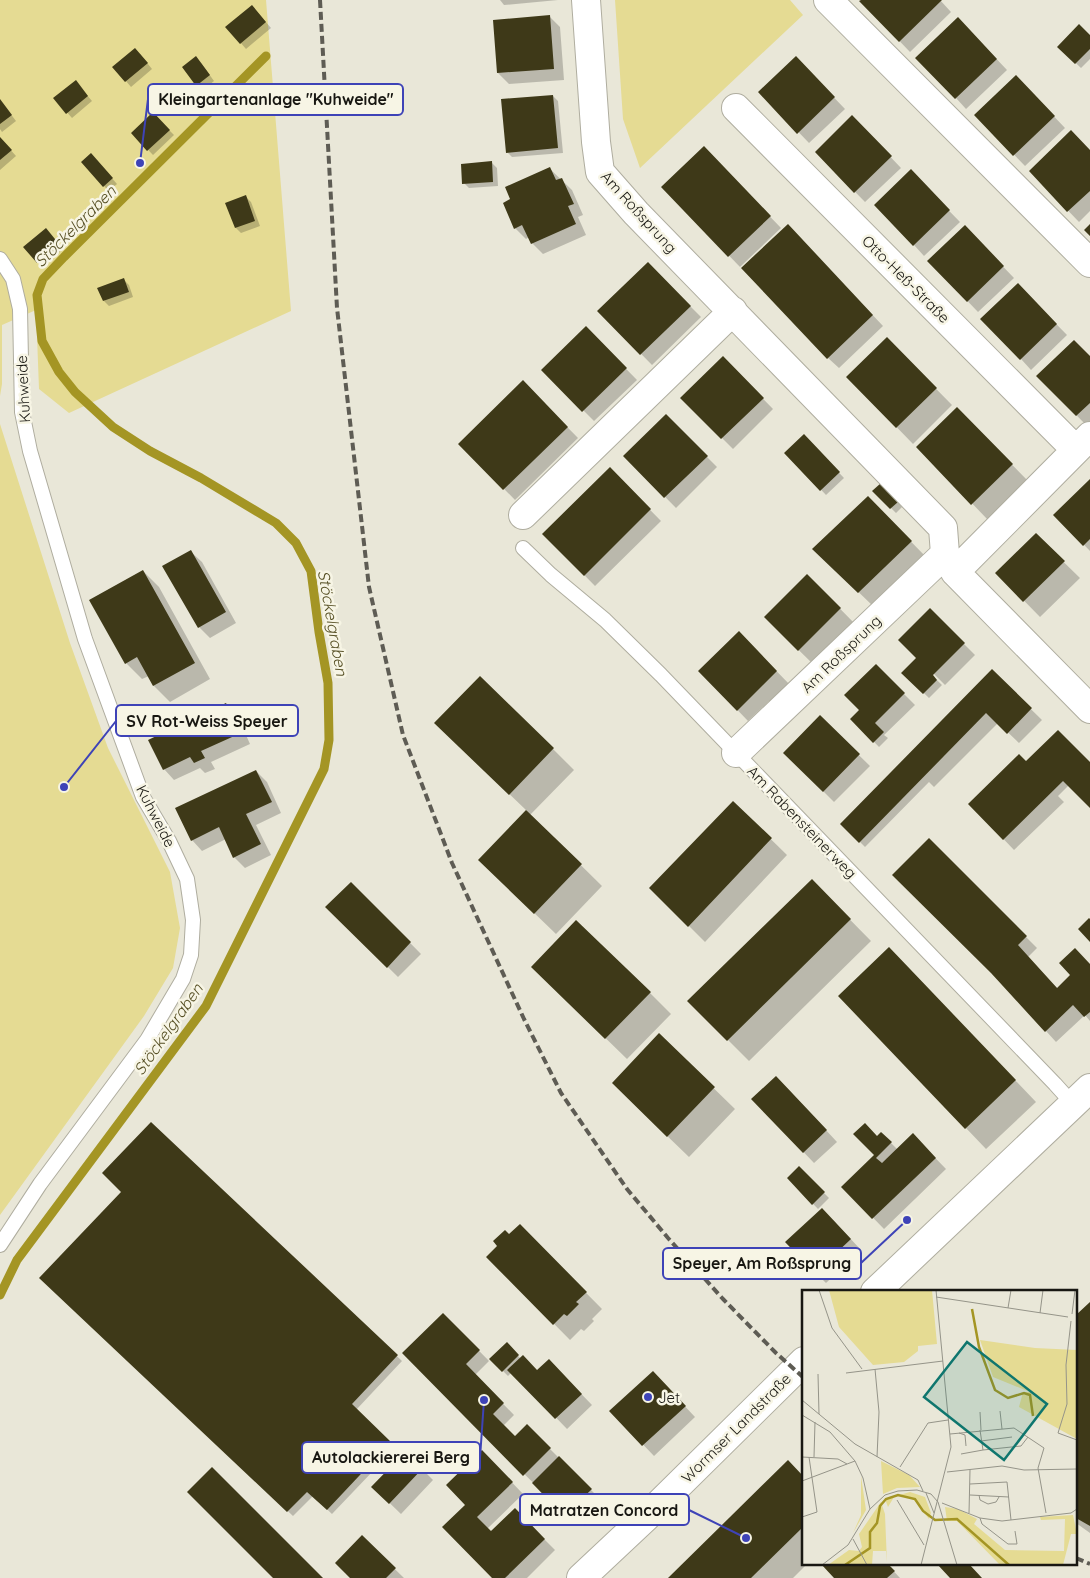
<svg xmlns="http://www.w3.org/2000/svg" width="1090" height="1578" viewBox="0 0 1090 1578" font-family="Quicksand,sans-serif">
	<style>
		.green { fill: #e5db93 }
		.shadow { fill: #0003 }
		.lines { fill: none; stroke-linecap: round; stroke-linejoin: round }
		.stream { stroke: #a49524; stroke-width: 9 }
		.building { fill: #3e3918 }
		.service-casing { stroke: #afad9f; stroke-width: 16 }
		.minor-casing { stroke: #afad9f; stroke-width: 30 }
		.secondary-casing { stroke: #afad9f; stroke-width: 30 }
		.service { stroke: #fff; stroke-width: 14 }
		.minor { stroke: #fff; stroke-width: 28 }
		.secondary { stroke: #fff; stroke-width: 28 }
		.rail { stroke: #5e5c54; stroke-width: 4; stroke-dasharray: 8 4; stroke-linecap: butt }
		.poi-dot { fill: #3e43b7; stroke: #f7f5e5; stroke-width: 2 }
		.labels { text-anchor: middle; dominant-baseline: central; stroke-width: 5; stroke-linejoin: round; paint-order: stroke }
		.street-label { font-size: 15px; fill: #181712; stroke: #f7f5e5 }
		.poi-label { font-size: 15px; fill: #181712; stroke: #f7f5e5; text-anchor: start }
		.water-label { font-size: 16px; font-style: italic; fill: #564f24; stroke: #f7f5e5 }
		.inset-river { fill: none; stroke: #a49524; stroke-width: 2.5 }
		.inset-road { fill: none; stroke: #959489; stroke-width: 1 }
		.view { fill: #0f766e; fill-opacity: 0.15; stroke: #0f766e; stroke-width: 2.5 }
		.inset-edge { fill: none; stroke: #181712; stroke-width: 2.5 }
		.leader { fill: none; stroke: #3e43b7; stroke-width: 2 }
		.callout-dot { fill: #3e43b7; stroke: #f7f5e5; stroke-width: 2 }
		.callout { fill: #f7f5e5; stroke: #3e43b7; stroke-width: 2 }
		.callout-label { font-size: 16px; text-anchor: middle; font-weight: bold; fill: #181712 }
	</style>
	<rect width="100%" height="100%" fill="#e9e7d8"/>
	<path class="green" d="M0,0H266L291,311L69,413L39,389L36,310L2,325V384L0,396Z
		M615,0H790L803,15L640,168L623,119Z
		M0,424L70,643L108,748L170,872L180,928L173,968L144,1016L0,1215Z"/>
	<path class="shadow" d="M500,0H558L504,5Z
		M863,0H940L951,12L910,52L861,1Z
		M252,6L271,28L246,49L227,27Z
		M549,16L560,27L564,80L509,84L498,73Z
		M969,30L1007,70L966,109L956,98Z
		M1090,37V59L1081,68L1059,47Z
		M140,54L152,69L131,87L114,67Z
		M796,58L845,109L809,143L760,92Z
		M201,63L214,81L202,91L183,68Z
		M80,87L92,101L72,118L55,99Z
		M1027,88L1065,128L1025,166L976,115Z
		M553,96L558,101L563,153L512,157L507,152Z
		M0,100L16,121L2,132L0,129Z
		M153,114L174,135L153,155L132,133Z
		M863,128L901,168L865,202L816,152Z
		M0,138L16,156L0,170Z
		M1090,151V211L1079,222L1030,171Z
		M714,158L781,228L740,267L663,187Z
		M96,160L117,184L109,191L104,186Z
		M492,163L497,168L498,186L469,188L464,183Z
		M549,168L572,190L583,215L578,217L586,235L543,254L532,243L529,237L526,239L515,228L512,200Z
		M921,182L960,222L924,256L914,245Z
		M246,197L251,202L260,226L241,233L236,228Z
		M965,227L1014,278L978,312L929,261Z
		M51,235L63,249L43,267L38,262Z
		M798,236L883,326L839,368L828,358Z
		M648,264L701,317L652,365L599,311Z
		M124,280L129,285L133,297L109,306L104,301Z
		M1018,285L1067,335L1031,370L1021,359Z
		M586,328L637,380L594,421L543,370Z
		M887,339L952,405L913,444L848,377Z
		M723,358L773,409L733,449L682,398Z
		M1090,358V424L1087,426L1038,376Z
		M523,382L578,438L515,500L460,444Z
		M957,409L1028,481L988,520L918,447Z
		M666,416L717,467L676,508L625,456Z
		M804,436L844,478L826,495L786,453Z
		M610,469L661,521L595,586L544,534Z
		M1090,481V551L1055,515Z
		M881,485L902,507L896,513L874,491Z
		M884,514L927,558L875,608L814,549Z
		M1036,535L1080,578L1040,617L997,573Z
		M191,552L202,562L236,623L210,638L199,627Z
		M143,571L159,587L210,679L170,702L154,686L149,676L142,679L126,663Z
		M807,575L856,625L815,666L765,617Z
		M930,610L975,655L945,685L900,640Z
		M755,649L793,688L774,706L769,701L748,721L700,671Z
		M916,660L942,685L929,698L903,673Z
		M876,666L915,705L884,735L888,738L879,747L852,719L861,710Z
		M992,671L1042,720L1019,743L998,723L934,787L929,782L865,847L842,824Z
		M226,704L237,715L250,744L211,762L215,769L205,773L200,768L174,780L164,769Z
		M820,717L870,766L834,802L785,753Z
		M457,744L553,749L574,770L530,815L602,886L556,934L501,881L527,811Z
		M1026,763L1090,764V807L1069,785L1058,796L1064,802L1014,850L970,804Z
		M256,771L267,782L281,813L256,825L271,855L245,868L234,857L226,839L202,851L192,840Z
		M733,802L787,855L705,942L651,888Z
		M929,840L1037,948L1028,957L1058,989L1090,965V1021L1085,1015L1056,1042L1046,1031Z
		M812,881L871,941L749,1061L689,1001Z
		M351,883L421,954L398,977L327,907Z
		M910,970L1036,1102L986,1149L840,996Z
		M554,988L650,993L671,1014L627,1059Z
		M659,1035L735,1109L689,1157L634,1104Z
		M787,1088L837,1142L814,1163L753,1099Z
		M151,1123L402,1361L356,1410L395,1448L332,1514L313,1496L293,1516L41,1278L122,1192Z
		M881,1133L898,1150L913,1135L946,1169L884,1229L843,1187L876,1156L877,1137Z
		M799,1168L829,1198L818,1209L788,1178Z
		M833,1220L861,1250L826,1283L815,1272Z
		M520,1226L602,1309L592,1319L594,1321L584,1331L581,1329L570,1340L488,1257Z
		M1090,1303V1533L1076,1523V1316Z
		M443,1314L489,1361L475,1375L514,1415L503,1426L515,1438L527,1426L601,1500L576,1526L404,1353Z
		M507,1344L521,1359L538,1371H559L592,1405L567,1429L512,1372L508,1376L491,1359Z
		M663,1383L695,1417L654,1456L611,1411Z
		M482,1451L523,1494L487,1529L491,1533L515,1510L555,1550L527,1578H493L467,1505Z
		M406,1453L433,1480L401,1514L373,1487Z
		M804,1478V1564H807L793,1578H670Z
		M362,1537L404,1578H352Z
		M887,1564L900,1578H836Z"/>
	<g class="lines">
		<path class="stream" d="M0,1295L17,1260L206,1006L324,769L329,740L328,683L319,632L311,571L296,543L276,523L201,478L150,451L113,427L75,392L59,372L42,341L37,295L43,279L64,257L266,56"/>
	</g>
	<path class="building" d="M861,0H942L899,42L859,1Z
		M252,5L266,22L240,44L225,27Z
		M550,15L554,69L497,73L493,20Z
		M958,17L997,59L955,99L915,58Z
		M1079,24L1090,35V49L1075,64L1057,47Z
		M135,48L148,63L125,82L112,67Z
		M196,56L210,75L196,86L182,67Z
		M796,56L835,97L797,134L758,92Z
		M1016,75L1055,116L1013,156L974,115Z
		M76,80L88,96L66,114L53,98Z
		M553,95L558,148L506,153L501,99Z
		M0,99L12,115L0,124Z
		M153,112L170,130L147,151L131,133Z
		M852,115L892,156L854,193L815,152Z
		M1071,130L1090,150V191L1067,212L1029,171Z
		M0,137L12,150L0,160Z
		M704,146L771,216L728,257L661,187Z
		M91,153L113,178L103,187L81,162Z
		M492,161L493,182L462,184L461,164Z
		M550,167L556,180L562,178L574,204L568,206L576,224L531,244L522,225L514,229L503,203L510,199L505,187Z
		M911,169L950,210L913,246L874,205Z
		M246,195L255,221L235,228L225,203Z
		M788,224L873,315L827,359L741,268Z
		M1090,224V236L1084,230Z
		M965,225L1004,266L967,302L927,261Z
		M46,228L59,244L37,263L23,247Z
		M648,262L691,306L640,355L597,311Z
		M124,278L129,292L103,301L97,288Z
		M1018,283L1057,324L1020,360L980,319Z
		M586,326L627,368L582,412L541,370Z
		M887,337L937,388L896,428L846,377Z
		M1074,340L1090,356V403L1076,416L1036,376Z
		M723,356L764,398L721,439L680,398Z
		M523,380L568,427L503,490L458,444Z
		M957,407L1013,464L971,505L916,447Z
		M666,414L708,456L664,498L623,456Z
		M804,434L840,472L820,491L784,453Z
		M610,467L651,509L584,576L542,534Z
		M1090,479V539L1083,546L1053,515Z
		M881,483L898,502L890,509L872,491Z
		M868,496L912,541L858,593L812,549Z
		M1036,533L1065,561L1023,602L995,573Z
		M191,550L226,612L198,628L162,566Z
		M143,570L195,663L153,686L137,657L125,664L89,600Z
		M807,574L841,608L798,651L764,617Z
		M930,608L965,643L933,675L937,680L923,694L901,673L916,658L898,640Z
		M739,631L777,671L737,711L698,671Z
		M876,664L905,693L875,723L884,732L873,743L850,719L859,710L844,695Z
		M992,669L1032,708L1007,734L986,713L859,843L840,824Z
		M480,676L554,748L509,795L434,723Z
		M226,703L241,733L201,751L205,758L194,763L190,757L163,770L148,740Z
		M820,715L860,754L823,792L783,753Z
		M1058,730L1090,762V808L1063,781L1003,840L968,804L1019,754L1026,761Z
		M256,770L272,802L246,814L261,844L233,858L219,827L191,841L175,808Z
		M733,801L772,838L688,927L649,888Z
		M526,810L582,864L534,914L478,860Z
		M929,838L1027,936L1018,945L1057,988L1070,975L1059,963L1075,948L1090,964V1012L1084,1017L1073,1005L1045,1032L991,973L892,875Z
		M812,879L851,919L727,1041L687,1001Z
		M351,882L411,942L387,968L325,907Z
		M1089,918L1090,919V942L1078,929Z
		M576,920L651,992L605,1039L531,967Z
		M889,947L1016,1080L965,1129L838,996Z
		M659,1033L715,1087L667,1137L612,1083Z
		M776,1076L827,1130L803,1153L751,1099Z
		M151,1122L398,1355L352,1404L391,1442L327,1510L307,1492L287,1512L39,1278L121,1192L102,1173Z
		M865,1123L877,1136L881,1132L892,1142L876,1158L882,1163L913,1133L936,1158L872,1219L841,1187L874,1155L853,1134Z
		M799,1166L825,1192L812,1205L787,1178Z
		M822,1208L851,1239L815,1273L785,1242Z
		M520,1224L587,1292L576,1302L579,1304L567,1316L564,1314L553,1325L486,1257L497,1246L493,1241L505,1230L509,1234Z
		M1090,1302V1526L1076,1518V1315Z
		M443,1313L480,1350L466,1364L504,1403L493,1414L515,1436L527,1424L551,1448L523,1476L402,1353Z
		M507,1342L519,1355L502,1372L489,1359Z
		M523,1355L537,1370L549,1359L582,1394L555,1419L507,1370Z
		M653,1371L686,1406L642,1446L609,1411Z
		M482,1450L513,1482L477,1517L491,1531L515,1508L545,1539L505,1578H492L442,1527L465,1505L446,1485Z
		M406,1451L423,1468L389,1504L371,1487Z
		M559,1456L592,1489L564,1516L532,1483Z
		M788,1460L804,1477V1526L751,1578H668Z
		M212,1467L323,1578H273L187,1492Z
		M362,1535L396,1568L386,1578H350L335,1563Z
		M821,1564H888L895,1571L887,1578H834Z
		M937,1564H969L982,1578H950Z"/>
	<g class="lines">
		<g class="service-casing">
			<path id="service" d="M0,259L13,279L20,309L22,412L30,451L85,639L143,797L169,841L187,879L193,920L191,955L183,979L147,1040L40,1184L0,1245
				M523,548L551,575L605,620L661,675L1055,1084L1073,1104"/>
		</g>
		<g class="minor-casing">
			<path id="minor" d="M586,0L596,142L600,172L636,213L943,528L945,554L955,572L1090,709
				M828,0L1090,263
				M736,108L1076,450
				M523,515L733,311
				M955,572L1090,436
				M736,753L945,554"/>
		</g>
		<g class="secondary-casing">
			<path id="secondary" d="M875,1292L1090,1088
				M581,1578L646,1517L804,1361"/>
		</g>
		<use href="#service" class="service"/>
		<use href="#minor" class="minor"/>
		<use href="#secondary" class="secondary"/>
		<path class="rail" d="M320,0L337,308L369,587L403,735L452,863L524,1019L561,1093L627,1189L668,1238L723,1299L776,1353L804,1378
			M1076,1558L1090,1564"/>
	</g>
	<circle class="poi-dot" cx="648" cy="1397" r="5"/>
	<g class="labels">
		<g class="street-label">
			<text transform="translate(639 212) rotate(48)">Am Roßsprung</text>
			<text transform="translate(906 279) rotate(45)">Otto-Heß-Straße</text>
			<text transform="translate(23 389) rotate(-93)">Kuhweide</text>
			<text transform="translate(841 654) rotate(-44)">Am Roßsprung</text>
			<text transform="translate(156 816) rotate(63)">Kuhweide</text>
			<text transform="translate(802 822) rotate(46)">Am Rabensteinerweg</text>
			<text transform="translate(736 1428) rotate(-45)">Wormser Landstraße</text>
		</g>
		<g class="poi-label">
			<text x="658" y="1397">Jet</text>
		</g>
		<g class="water-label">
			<text transform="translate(75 226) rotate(-45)">Stöckelgraben</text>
			<text transform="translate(333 623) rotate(80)">Stöckelgraben</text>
			<text transform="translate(168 1029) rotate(-55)">Stöckelgraben</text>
		</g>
	</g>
	<g transform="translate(802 1290)">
		<rect width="275" height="275" fill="#e9e7d8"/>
		<path d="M27,0H130L135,54L116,56V61L102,72L71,75L37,37ZM178,50L233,58L275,60V149L217,117L221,102H228L191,87ZM79,171L107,185L118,197L95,198L81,204ZM59,186L64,220L51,243L59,225ZM108,202L123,207L129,223L127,229L112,210L99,205L92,207L86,217L83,209ZM79,212L83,224L85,273L84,261H71L70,275H26L47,260L57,261L60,257L57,244ZM143,217L156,219L175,229L172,234L203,260L262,261L263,229L239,230L238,227L271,225L275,244H269L261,275H198L155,231H145Z" fill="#e5db93"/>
		<path class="inset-river" d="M170,19L177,57L193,100L206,108L222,103L228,105L231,126M43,275L68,258V242L75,233L78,216L84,209L96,205L113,209L121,221L133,230L155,229L207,275"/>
		<path class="inset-road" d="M17,0L30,38L60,79M134,7L266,27M206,18L209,0M238,23L241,0M270,24L273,0M269,31L264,75L265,114L256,143L275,150M73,79L77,122L75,167M44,83L141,71M16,84L17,124M0,110L53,154L116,190L121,201M198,121L200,139M178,122L179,140M0,125L28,142L53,171L61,188L68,219M178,140L181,160L219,156L226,147M157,143L163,145L164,156M148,144L212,138L242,158L236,178L244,223M179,151L210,147M159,164L181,160M0,167L36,169L45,174M12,167L13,132M98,177L126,133L146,130M145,182L200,176L222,180L275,179M0,191L53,171M168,194L205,192L209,230M124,203L132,223M168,205L207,207M177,205L178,210L186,214L194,212L197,207M95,210L122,255M136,212L155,275M140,213L178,228L200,231L269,223L275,219M167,223L168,180M0,227L15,222L7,167M178,228L180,234L206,254H215L213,241M51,249L65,275M20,275L46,255L68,219L83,205L96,201L115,200L129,204L136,212M119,275L149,157L134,0"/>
		<path class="view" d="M165,52L245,114L202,170L122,107Z"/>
		<rect width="275" height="275" class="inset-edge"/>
	</g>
	<path class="leader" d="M140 163L148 99M64 787L116 721M907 1220L861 1263M484 1400L480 1458M746 1538L689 1510"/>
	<g class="callout-dot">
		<circle cx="140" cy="163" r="5"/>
		<circle cx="64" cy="787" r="5"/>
		<circle cx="907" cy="1220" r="5"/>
		<circle cx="484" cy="1400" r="5"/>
		<circle cx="746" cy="1538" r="5"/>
	</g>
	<g class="callout">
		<rect x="148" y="84" width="255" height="31" rx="5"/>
		<rect x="116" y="705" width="182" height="31" rx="5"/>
		<rect x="663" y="1248" width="198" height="31" rx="5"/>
		<rect x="302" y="1442" width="178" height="31" rx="5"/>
		<rect x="520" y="1494" width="169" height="31" rx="5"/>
	</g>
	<g class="callout-label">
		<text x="276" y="105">Kleingartenanlage "Kuhweide"</text>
		<text x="207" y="727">SV Rot-Weiss Speyer</text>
		<text x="762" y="1269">Speyer, Am Roßsprung</text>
		<text x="391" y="1463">Autolackiererei Berg</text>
		<text x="604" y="1516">Matratzen Concord</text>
	</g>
</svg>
